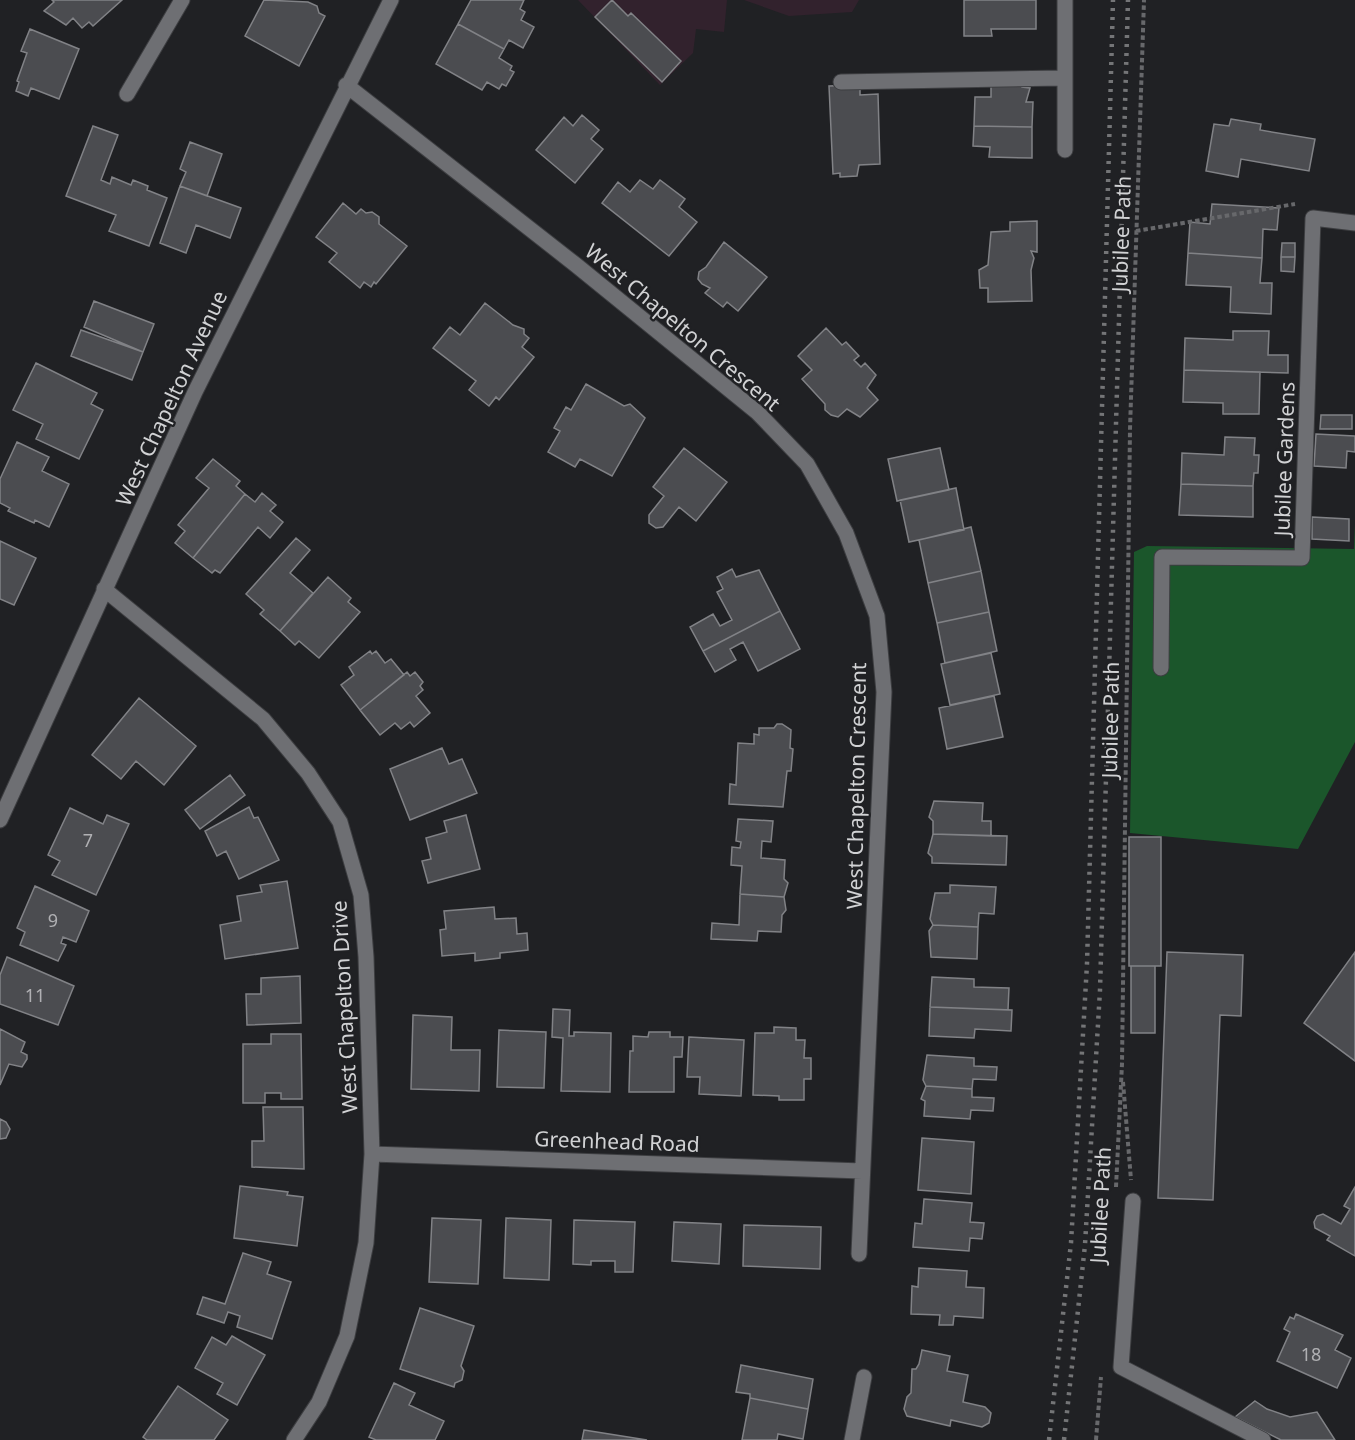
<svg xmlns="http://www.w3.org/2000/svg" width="1355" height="1440" viewBox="0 0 1355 1440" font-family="'Noto Sans',sans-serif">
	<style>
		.commercial { fill: #32222d }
		.pitch { fill: #1b562b }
		.building { fill: #4b4c50; stroke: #818286; stroke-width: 1.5 }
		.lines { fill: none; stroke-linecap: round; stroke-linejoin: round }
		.minor-casing { stroke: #3d3e41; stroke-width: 17 }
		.path { stroke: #67686b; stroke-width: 4; stroke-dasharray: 4.5 3; stroke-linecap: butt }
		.minor { stroke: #6e6f73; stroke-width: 15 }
		.rail { stroke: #747577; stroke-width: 4.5; stroke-dasharray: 3 6; stroke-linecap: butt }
		.labels { text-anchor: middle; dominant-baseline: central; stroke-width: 4.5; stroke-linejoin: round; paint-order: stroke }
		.number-label { font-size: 18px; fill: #b0b0b3 }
		.street-label { font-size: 21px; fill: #d1d2d4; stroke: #202124 }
	</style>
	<rect width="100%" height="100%" fill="#202124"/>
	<path class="commercial" d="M578,0H727L724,32L696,29L693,53L660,85Z
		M744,0H859L852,12L789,16Z"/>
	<path class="pitch" d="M1355,524V742L1298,849L1130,833L1134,552L1147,546L1354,549Z"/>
	<path class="building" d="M52,0H122L93,26L89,22L82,28L73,18L66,25L44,11L54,2Z
		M264,0L308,2L317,6L319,13L325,16L299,66L245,36Z
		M471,0H524L520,9L525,12L521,20L534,27L523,48L509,40L504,49L458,24Z
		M612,0L628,16L631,13L681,61L662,82L595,17Z
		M964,0H1036V29H991L992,36H964Z
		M458,24L504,49L499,58L512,66L510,70L514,72L506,86L502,84L499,89L487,82L482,90L436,64Z
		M30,29L79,49L59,99L31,88L28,96L16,91L19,82L17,81L27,53L21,51Z
		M991,83L1022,84V87L1030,88L1026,102H1033L1032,127L974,126L975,97H991Z
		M860,85V95L878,94L880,164L859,165L857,176L840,177V173L833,174L829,86Z
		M582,115L599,130L591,139L603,149L575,183L536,150L564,117L573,126Z
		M1231,119L1261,124L1260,130L1315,139L1309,171L1241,159L1238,177L1206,171L1214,124L1229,126Z
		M93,126L118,135L101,180L110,184L112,177L131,185L133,180L148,186L147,190L167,198L149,246L109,231L116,215L66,196Z
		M974,126L1032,127V158L989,157L990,147L973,146Z
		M190,142L222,154L207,196L180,186L186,172L180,169Z
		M640,180L653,189L660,180L685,199L679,207L697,222L669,256L602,203L618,182L630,192Z
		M180,186L241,208L230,238L196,225L186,253L160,243Z
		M343,203L356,214L361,209L366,213L372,212L379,217V224L407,246L376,284L374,282L371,287L364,282L360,288L329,262L337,253L316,237Z
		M1212,204L1279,208L1277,230L1263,229L1262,258L1188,253L1190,222L1210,224Z
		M1037,221V252L1031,251L1034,258L1031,270L1032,301L988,302V288H980L979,270L988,265L991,232L1010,231V222Z
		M724,242L767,277L738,311L727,302L723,307L705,293L710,288L702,284L698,279L699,272L706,267Z
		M1282,243H1295V257H1281Z
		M1188,253L1262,258L1260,283H1272L1271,314L1230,312L1231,287L1186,285Z
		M1281,257H1295L1294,272L1281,271Z
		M94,301L154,324L143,352L84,327Z
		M485,303L513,325L524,329V334L529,338L522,347L534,357L499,400L496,397L489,406L469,390L476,381L433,348L450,327L460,335Z
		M826,328L842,345L846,342L859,356L854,360L861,367L865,363L876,375L867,388L878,400L860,417L847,409L838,417L831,415L825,410V404L802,379L812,370L798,356Z
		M81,330L143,352L132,380L71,356Z
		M1233,331H1269L1268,355H1288V373L1184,370L1185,338L1233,340Z
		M36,363L97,393L91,404L103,410L79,459L36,439L43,424L13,410Z
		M1184,370L1260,372L1259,414H1223V403L1183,402Z
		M586,384L624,406L630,404L645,418L612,476L580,459L575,467L548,452L560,431L554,428L566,407L571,410Z
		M1321,415H1352V429H1320Z
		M1316,434L1355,436V452L1347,451L1346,468L1314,466Z
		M1225,437L1255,438L1254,455H1259L1258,473H1254L1253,486L1181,484L1182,453L1224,455Z
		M17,442L49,457L42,471L69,484L49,527L35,520L34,523L8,511L10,508L0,503V479Z
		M684,448L727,482L696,521L679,507L663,527L656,528L649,523V515L664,496L653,487Z
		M940,448L949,490L897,501L888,459Z
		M213,459L240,481L236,486L245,494L193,558L175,543L185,531L178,525L209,488L196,478Z
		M1181,484L1253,486V517L1179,515Z
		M956,488L964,530L909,542L900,500Z
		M262,493L276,505L270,511L283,522L270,538L258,527L220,573L215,570L212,573L193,558L245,494L255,502Z
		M1312,517L1349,519V541L1312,539Z
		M971,527L981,571L928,583L919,540Z
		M296,538L310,550L290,573L313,593L280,631L260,614L264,610L246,594Z
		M0,541L36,558L14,605L0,599Z
		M732,569L736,577L759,570L780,611L703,651L690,627L713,614L720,626L732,620L717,592L723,589L717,577Z
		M981,571L989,612L937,623L928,583Z
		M328,577L351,598L348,602L360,612L319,658L299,641L295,645L280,631Z
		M780,611L800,649L758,671L743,642L730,649L736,660L715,672L703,651Z
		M989,612L997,651L945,663L937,623Z
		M370,651L372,654L376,651L385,663L391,659L404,675L360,710L341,685L354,675L349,667Z
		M991,653L1000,694L950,705L941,664Z
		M407,672L410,676L415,672L423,682L420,686L423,690L416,696L430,713L414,727L410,722L401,729L395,723L380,735L360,710Z
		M994,696L1003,737L947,749L939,708Z
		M139,698L196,746L164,785L136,761L121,779L92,755Z
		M777,724H782L791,730L790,748L793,749L791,771H787L783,807L729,804L730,784L736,785L738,743L754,744V734L759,735V728H774Z
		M442,748L449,764L462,759L477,793L410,820L390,769Z
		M230,775L245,795L200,829L185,810Z
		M934,801L983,803L982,821H991V836L933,834V821L929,817Z
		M249,807L254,818L258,817L279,860L239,879L226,851L217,856L205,831Z
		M70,808L103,824L107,815L129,824L96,895L52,875L60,861L48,855Z
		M466,815L480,869L428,883L422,861L431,859L426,838L447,832L444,821Z
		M738,819L773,821L771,842L762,841L761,858L785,860L784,879L788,883L784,897L740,894L742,866L731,865L732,847L740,848L741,842L736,841Z
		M933,834L1007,836L1006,865L932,863V857L928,853Z
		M1129,837H1161V966H1129Z
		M287,881L298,948L225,959L220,925L241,921L237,896L262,892L260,885Z
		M950,885L996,887L994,914L979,913L978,927L933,925L930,919L935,893H950Z
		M35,886L89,911L76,942L63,937L61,943L66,945L58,961L20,945L25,932L17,928Z
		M740,894L784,897L786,910L782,915L781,932L758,931L757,941L711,939L712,923L739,925Z
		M494,907L495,919L516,918L517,934L527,933L528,950L500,953V958L475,961V953L442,956L440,930L446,929L444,911Z
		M933,925L978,927L977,959L931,957L929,931Z
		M1167,952L1243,955L1241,1016L1220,1015L1213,1200L1158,1198Z
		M1355,952V1061L1304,1023Z
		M7,957L74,986L58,1025L0,1004V975Z
		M1131,966H1155V1033H1131Z
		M300,976L301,1023L247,1025L246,994H261V978Z
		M932,977L974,979V987L1009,988L1008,1010L930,1007Z
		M930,1007L1012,1010L1011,1031L975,1029L974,1038L929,1036Z
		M553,1009L570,1010L569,1036H574V1032L611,1033L610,1092L561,1091L563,1038L552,1037Z
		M413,1015L452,1017L451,1050H480L479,1091L411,1089Z
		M774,1027L796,1028V1040H805L804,1058H811V1079H804V1100H779V1096L753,1095L755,1033H774Z
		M0,1029L25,1042L21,1052L27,1055V1059L22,1067L9,1064L0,1085Z
		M499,1030L546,1032L544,1088L497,1087Z
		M649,1032H670V1037H683L682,1057H674V1092H629L630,1051H633V1036L648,1037Z
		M271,1034H301L302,1099H281V1093H265V1103H243V1044H271Z
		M689,1037L744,1040L741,1096L699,1094L700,1077H687Z
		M927,1055L974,1058V1066L997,1067L996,1080L973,1079L972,1089L926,1086L923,1080Z
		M926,1086L972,1089V1097L994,1098L993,1111L971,1110L970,1119L924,1116L925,1101L921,1099Z
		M263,1107H303L304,1169L252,1167V1141H264Z
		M0,1119L6,1122L10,1129L6,1138L0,1139Z
		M922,1138L974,1142L971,1194L918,1190Z
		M240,1186L288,1192L287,1195L303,1197L297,1246L234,1238Z
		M1355,1187V1256L1327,1240L1330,1236L1315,1228L1314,1222L1317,1216L1323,1214L1341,1224L1350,1209L1344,1206Z
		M924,1199L972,1203L970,1222L984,1223L982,1239L970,1238L969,1251L913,1247L915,1223L922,1224Z
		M432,1218L481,1220L478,1284L429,1282Z
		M506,1218L551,1220L549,1280L504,1278Z
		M574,1220L635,1222L633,1272H615V1261H591V1265L573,1264Z
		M674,1222L721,1224L719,1264L672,1261Z
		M744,1225L821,1227L820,1269L743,1266Z
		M243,1253L271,1262L267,1274L291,1282L272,1339L237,1327L240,1316L228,1312L224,1323L197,1314L203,1297L225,1304Z
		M919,1268L967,1271L966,1287L984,1288L983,1318L954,1316L953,1325H939L940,1315L911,1314L912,1286L918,1287Z
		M420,1308L474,1326L461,1366L464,1371L462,1380L455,1383L454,1387L400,1369Z
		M1296,1314L1343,1335L1335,1350L1351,1358L1337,1388L1277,1361L1290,1332L1284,1329L1290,1317L1294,1319Z
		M232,1336L265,1355L237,1405L217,1394L223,1383L195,1368L212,1337L226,1345Z
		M922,1350L950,1356L947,1371L968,1375L963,1402L985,1407L991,1413L989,1423L982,1427L951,1420L950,1426L907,1416L904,1409L907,1397L911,1393L912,1369H916L919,1364Z
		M741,1365L813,1379L808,1409L750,1398V1394L736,1392Z
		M394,1383L415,1393L409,1405L444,1421L435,1440H376L369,1437Z
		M178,1386L228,1420L214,1440H147L143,1437Z
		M750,1398L808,1409L803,1439L778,1434L777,1440H742Z
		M1255,1401L1267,1409L1290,1417L1317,1412L1335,1440H1281L1235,1417Z
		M584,1430L647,1440H582Z"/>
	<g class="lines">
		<g class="minor-casing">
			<path id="minor" d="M841,82L1063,78
				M346,85L576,265L758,413L807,464L846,533L877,616L884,692L859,1254
				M127,94L182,0
				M1065,150V0
				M104,589L263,719L308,773L340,822L361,895L366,957L372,1154L366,1243L347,1336L319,1402L294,1440
				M1161,668L1162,557L1302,558L1313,218L1355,223
				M0,820L195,392L391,0
				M372,1154L862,1171
				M1133,1201L1121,1367L1263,1440
				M852,1440L864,1377"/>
		</g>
		<path class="path" d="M1136,231L1295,204
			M1123,1082L1131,1180
			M1116,1187L1122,1064L1130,429L1144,0
			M1096,1440L1101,1377"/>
		<use href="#minor" class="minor"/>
		<path class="rail" d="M1049,1440L1071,1243L1087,964L1113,0
			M1064,1440L1085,1245L1100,990L1128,0"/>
	</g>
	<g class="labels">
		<g class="number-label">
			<text x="88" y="840">7</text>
			<text x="53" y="920">9</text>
			<text x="35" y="995">11</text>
			<text x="1311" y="1354">18</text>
		</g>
		<g class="street-label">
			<text transform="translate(1121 234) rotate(-88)">Jubilee Path</text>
			<text transform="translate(683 327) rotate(40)">West Chapelton Crescent</text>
			<text transform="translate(171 398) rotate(-65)">West Chapelton Avenue</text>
			<text transform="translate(1284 459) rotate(-88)">Jubilee Gardens</text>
			<text transform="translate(1110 720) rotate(-89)">Jubilee Path</text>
			<text transform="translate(856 786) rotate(-89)">West Chapelton Crescent</text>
			<text transform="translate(344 1007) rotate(-93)">West Chapelton Drive</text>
			<text transform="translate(617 1141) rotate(2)">Greenhead Road</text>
			<text transform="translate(1100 1205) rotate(-87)">Jubilee Path</text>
		</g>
	</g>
</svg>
